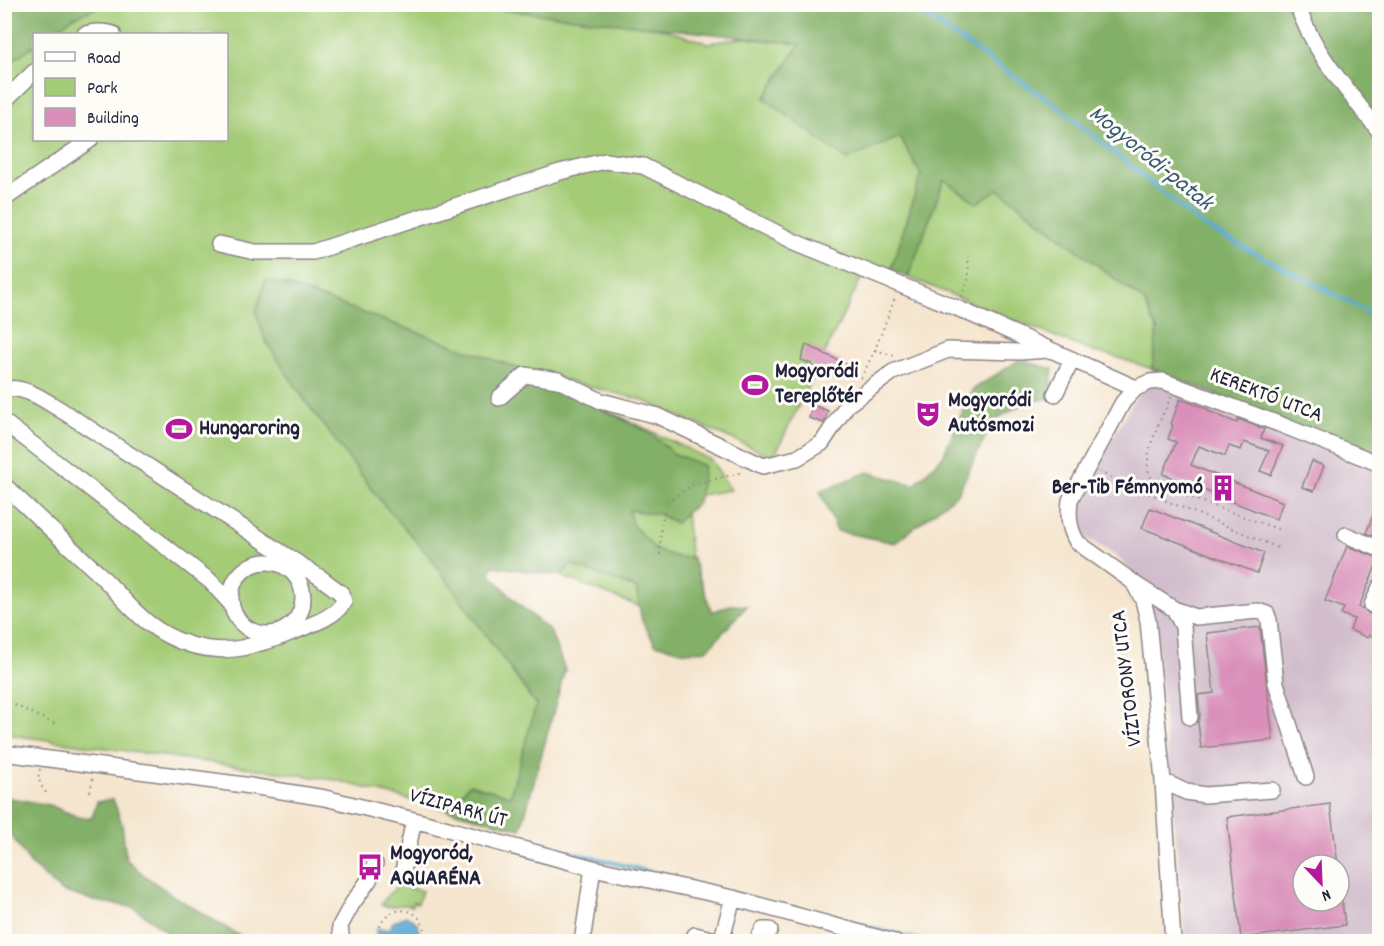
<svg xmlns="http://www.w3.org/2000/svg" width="1384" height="946" viewBox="0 0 1384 946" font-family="Dekko,sans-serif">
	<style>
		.industrial { fill: #d1bdcc; fill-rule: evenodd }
		.green { fill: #a4cc77; stroke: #637759; stroke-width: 1.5; fill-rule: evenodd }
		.forest { fill: #83b068; stroke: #526952; stroke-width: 1.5 }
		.water { fill: #59abd4; stroke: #3e6688; stroke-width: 1.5 }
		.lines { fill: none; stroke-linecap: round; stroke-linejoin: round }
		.stream { stroke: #59abd4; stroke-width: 4 }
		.building { fill: #d98fb9 }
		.minor-casing { stroke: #8c8484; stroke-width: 18 }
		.path { stroke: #8c8484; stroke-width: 2; stroke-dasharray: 1.5 4.5; stroke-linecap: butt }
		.minor { stroke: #fff; stroke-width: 15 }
		.labels { text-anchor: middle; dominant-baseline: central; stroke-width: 6; stroke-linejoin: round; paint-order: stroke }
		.poi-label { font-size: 22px; font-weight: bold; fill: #22223b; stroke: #fdfcf7; text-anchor: start }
		.street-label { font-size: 22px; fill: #22223b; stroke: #fdfcf7 }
		.water-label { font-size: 24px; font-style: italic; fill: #385978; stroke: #fdfcf7 }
	</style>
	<rect width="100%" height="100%" fill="#fdfcf7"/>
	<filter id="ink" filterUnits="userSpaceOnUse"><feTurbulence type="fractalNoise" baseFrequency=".0167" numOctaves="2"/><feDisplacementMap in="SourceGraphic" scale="12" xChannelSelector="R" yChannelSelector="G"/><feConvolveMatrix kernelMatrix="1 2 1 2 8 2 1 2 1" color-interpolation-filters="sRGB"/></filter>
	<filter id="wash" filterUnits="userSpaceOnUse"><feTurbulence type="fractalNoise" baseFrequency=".008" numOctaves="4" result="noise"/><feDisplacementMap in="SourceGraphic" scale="24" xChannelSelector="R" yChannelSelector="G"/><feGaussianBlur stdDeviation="1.35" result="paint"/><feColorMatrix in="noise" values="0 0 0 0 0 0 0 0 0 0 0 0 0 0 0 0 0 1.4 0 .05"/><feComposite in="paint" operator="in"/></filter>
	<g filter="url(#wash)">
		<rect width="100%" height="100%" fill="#f5e5ce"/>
		<path class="industrial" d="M1152,369L1379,459V941H1186L1155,628L1134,575L1121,560L1107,550L1082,536L1074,521L1073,507ZM1303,865H1339V901H1303Z"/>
		<path class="green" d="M461,4L660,28L708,43L744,38L801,44L765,98L900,137L922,175L891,270L869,269L859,283L775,454L769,455L642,400L521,369L711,460L731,490L700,495L686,511L697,629L471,541L450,545L556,671L521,829L335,780L5,734V5ZM34,34H226V140H34Z
			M944,179L998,189L1144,301L1157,330L1152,369L1110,355L1093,352L908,277Z
			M399,885L422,891L418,903L413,902L412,906C398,902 391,910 381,905L387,896Z"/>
		<path class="forest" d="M5,4H104V5L74,17L49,34H34V45L5,66Z
			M461,5H1379V459L1152,369L1157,330L1144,301L998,189L977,203L944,180L908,277L891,270L921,175L900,137L847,160L764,98L800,44Z
			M265,280L289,286L517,368L649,432L673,453L704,466L698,502L676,523L658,514L629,510L632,524L656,550L677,557H692L712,612L730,605L747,606L707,650L686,652L655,644L642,621L636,588L571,565L561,576L494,566L489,573L517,603L550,631L565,670L521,829L429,805L434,799L460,795L470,784L510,796L536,705L431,558L383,504L306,402L266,342L256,313Z
			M1019,360L1053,369L1049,398L1024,403L993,421L958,493L895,543L837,531L820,491L868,472L914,485L943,456L972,390Z
			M4,797L49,805L78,817L92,818L97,802L113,799L122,824L126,859L144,875L172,895L248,941H175L165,930L133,907L95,901L61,891L30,863L5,826Z"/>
		<path class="water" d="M406,916L417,923L423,941H377L376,929H389L393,922Z"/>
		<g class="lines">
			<path class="stream" d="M908,4L1056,105L1203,226L1361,308L1380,323
				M554,848L667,876
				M837,919L928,942"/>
		</g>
		<g id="blocks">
			<path class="building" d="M806,345L823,352V353L846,364L839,378L822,371L823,370L811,366L812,364L801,360Z
				M1180,399L1208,409V411L1237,423L1238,419L1264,429L1261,438L1283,446L1271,475L1260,471L1269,451L1244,442L1241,450L1229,446L1225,456L1199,446L1191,465L1283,502L1276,519L1163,474L1176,442L1168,439L1173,425L1171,424Z
				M813,405L828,411L824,423L809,418Z
				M1312,461L1324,466L1314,491L1302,487Z
				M1379,501H1380V538L1366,533Z
				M1150,508L1264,553L1257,573L1142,528Z
				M1347,546L1379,558L1359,607L1363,608L1369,614L1376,613L1380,615V639L1369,635L1368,638L1350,630L1354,619L1341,614L1344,608L1325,601Z
				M1260,627L1273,740L1201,748L1198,722L1200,716L1198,695L1214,693L1207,633Z
				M1330,804L1338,865H1303V901H1342L1345,925L1241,938L1227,817Z"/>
		</g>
	</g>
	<g filter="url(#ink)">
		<use href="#blocks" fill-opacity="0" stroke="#8c8484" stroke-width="1.5"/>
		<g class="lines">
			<g class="minor-casing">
				<path id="minor" d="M1297,4C1313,53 1349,92 1380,132
					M85,34C93,32 105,31 113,34
					M4,101L34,72
					M4,199L90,140
					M219,244L255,252H313L560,172L605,161L643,166L795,242L957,308L1136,388
					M4,389C26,385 47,402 64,412L321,578L341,593L344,601C336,618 307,626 290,633C282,637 273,639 264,642C257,644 249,646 242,648C208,654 173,643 147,622C129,608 115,589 98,573C67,544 35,515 4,485
					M1055,394L1072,360
					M499,398L525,375L558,380L601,401L658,416L763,466L797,458L822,443L847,405L893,372L948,350L1019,352L1049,350
					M4,422L210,581L231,604
					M1346,535L1380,549
					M231 598a36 36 0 1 1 72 0a36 36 0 1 1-72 0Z
					M1135,584L1174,609L1196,617L1258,611L1267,614L1269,620L1276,683L1306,777
					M1372,605L1380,587
					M1174,609L1183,627L1190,717
					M4,753L244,785L325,798L414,820L593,868L733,898L894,942
					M1163,781L1186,792L1205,795L1272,790
					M403,871L414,820
					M695,935L723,942
					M342,942L340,926L352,904L369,880L375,864
					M582,942L593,868
					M721,942L733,898
					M757,942L763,930H770
					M1173,942L1163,781L1148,621L1143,600L1133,582L1077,542C1069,528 1068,517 1070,500L1123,402L1136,388L1150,382L1163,381L1279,424L1380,464"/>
			</g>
			<path class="path" d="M961,297L969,278L968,256
				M875,350L895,356
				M861,378L875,350L895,298
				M1171,397C1163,414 1139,460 1151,477C1153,481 1158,484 1161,487L1278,529
				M1099,472L1129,485L1281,549
				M660,555L661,525L667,502L692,485L743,472
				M4,700L55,724
				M40,769C36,779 42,788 48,795
				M90,792L93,777
				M380,927C384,912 403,905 416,915C423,921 426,933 429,942
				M356,938V942
				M648,942L650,936"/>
			<use href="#minor" class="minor"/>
		</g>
	</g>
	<defs>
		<g id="stadium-bare" transform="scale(2.07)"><path d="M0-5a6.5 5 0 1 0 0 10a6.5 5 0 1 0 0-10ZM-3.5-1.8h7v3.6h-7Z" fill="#b5179e" stroke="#fdfcf7" stroke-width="2.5" paint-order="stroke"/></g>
		<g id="theatre-bare" transform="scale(2.07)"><path d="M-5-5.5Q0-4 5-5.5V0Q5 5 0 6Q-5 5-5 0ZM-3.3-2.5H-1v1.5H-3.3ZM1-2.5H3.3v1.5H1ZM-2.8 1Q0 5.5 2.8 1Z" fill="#b5179e" stroke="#fdfcf7" stroke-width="2.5" paint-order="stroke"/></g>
		<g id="building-bare" transform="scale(2.07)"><path d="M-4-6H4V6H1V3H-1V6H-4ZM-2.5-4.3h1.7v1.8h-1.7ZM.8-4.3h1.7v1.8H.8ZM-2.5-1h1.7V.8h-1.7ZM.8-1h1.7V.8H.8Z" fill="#b5179e" stroke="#fdfcf7" stroke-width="2.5" paint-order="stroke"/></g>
		<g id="bus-bare" transform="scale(2.07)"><path d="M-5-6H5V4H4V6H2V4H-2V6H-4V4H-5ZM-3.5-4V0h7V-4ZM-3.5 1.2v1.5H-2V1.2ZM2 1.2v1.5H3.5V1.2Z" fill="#b5179e" stroke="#fdfcf7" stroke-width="2.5" paint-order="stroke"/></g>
	</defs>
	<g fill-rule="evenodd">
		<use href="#stadium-bare" x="755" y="385"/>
		<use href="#theatre-bare" x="928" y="414"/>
		<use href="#stadium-bare" x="179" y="429"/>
		<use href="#building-bare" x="1223" y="488"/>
		<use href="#bus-bare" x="370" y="867"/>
	</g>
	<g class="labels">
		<g class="poi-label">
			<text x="775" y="372">Mogyoródi<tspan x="775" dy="25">Tereplőtér</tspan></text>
			<text x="948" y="401">Mogyoródi<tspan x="948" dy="25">Autósmozi</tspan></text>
			<text x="199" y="429">Hungaroring</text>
			<text x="1203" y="488" text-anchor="end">Ber-Tib Fémnyomó</text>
			<text x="390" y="854">Mogyoród,<tspan x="390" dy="25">AQUARÉNA</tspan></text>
		</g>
		<g class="street-label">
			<text transform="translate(1266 396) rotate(21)">KEREKTÓ UTCA</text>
			<text transform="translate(1128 678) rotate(-97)">VÍZTORONY UTCA</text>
			<text transform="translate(458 809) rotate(15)">VÍZIPARK ÚT</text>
		</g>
		<g class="water-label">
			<text transform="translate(1150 159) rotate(39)">Mogyoródi-patak</text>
		</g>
	</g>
	<rect width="1384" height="946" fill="none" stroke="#fdfcf7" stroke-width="24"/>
	<rect x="33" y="33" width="195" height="108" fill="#fdfcf7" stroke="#a5a5ac" stroke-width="1.5"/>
	<rect x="45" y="52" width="30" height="9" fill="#ffffff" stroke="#a5a5ac" stroke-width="1.5"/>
	<text x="87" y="63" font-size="18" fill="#22223b">Road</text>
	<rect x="45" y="78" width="30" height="18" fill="#a4cc77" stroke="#a5a5ac" stroke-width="1.5"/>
	<text x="87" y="93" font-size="18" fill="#22223b">Park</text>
	<rect x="45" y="108" width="30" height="18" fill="#d98fb9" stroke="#a5a5ac" stroke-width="1.5"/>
	<text x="87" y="123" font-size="18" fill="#22223b">Building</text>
	<g transform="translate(1321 883) rotate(157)"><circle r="28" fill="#fdfcf7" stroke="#a5a5ac" stroke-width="1.5"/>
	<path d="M0-4.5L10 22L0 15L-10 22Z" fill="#b5179e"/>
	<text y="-9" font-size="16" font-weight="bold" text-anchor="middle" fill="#22223b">N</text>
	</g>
</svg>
